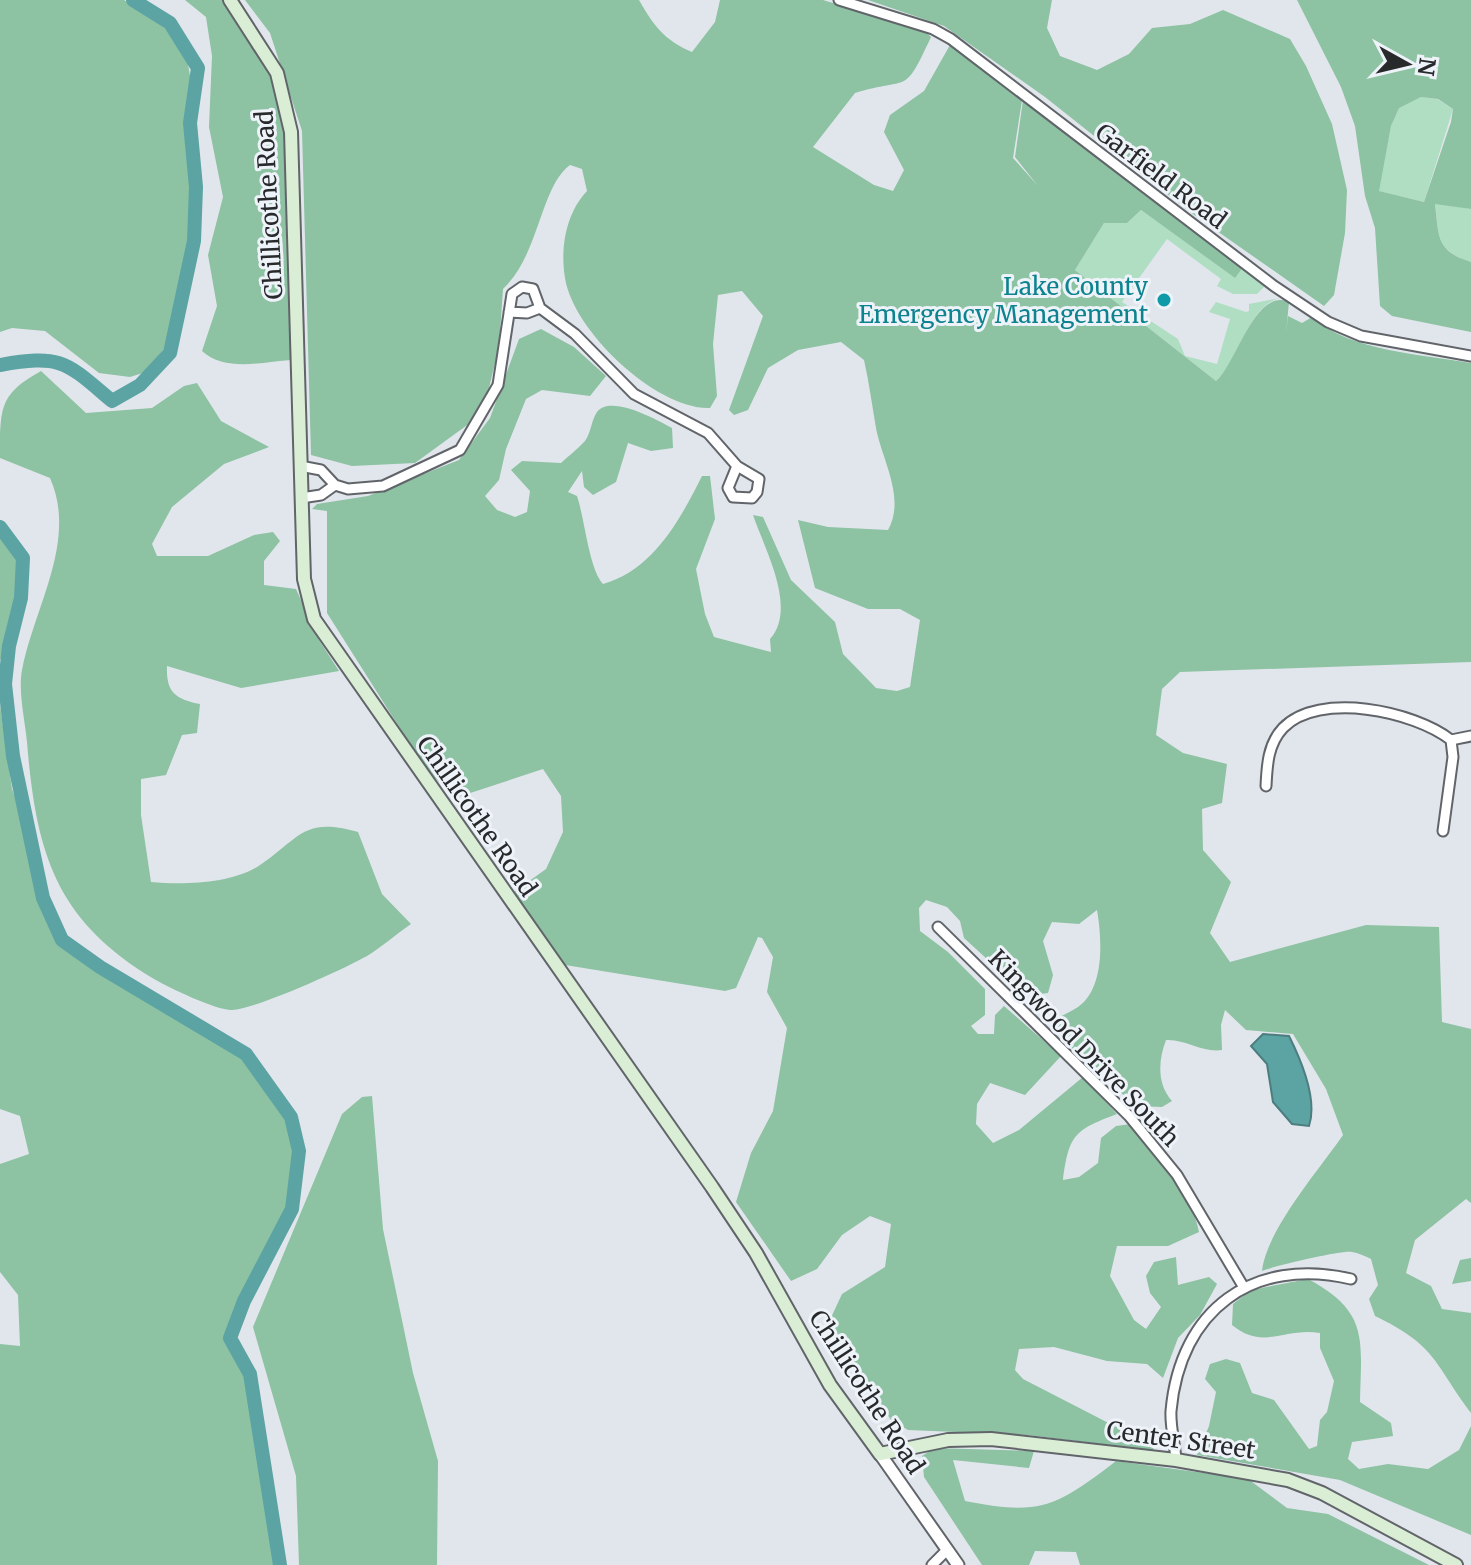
<svg xmlns="http://www.w3.org/2000/svg" width="1471" height="1565" viewBox="0 0 1471 1565" font-family="Merriweather,serif">
	<style>
		.green { fill: #afdec2 }
		.forest { fill: #8dc2a3; fill-rule: evenodd }
		.water { fill: #5ca3a3; stroke: #4c7e7f; stroke-width: 2 }
		.lines { fill: none; stroke-linecap: round; stroke-linejoin: round }
		.river { stroke: #5ca3a3; stroke-width: 14 }
		.minor-casing { stroke: #61656a; stroke-width: 13 }
		.tertiary-casing { stroke: #61656a; stroke-width: 15 }
		.secondary-casing { stroke: #61656a; stroke-width: 16 }
		.minor { stroke: #fff; stroke-width: 9 }
		.tertiary { stroke: #fff; stroke-width: 11 }
		.secondary { stroke: #daeed5; stroke-width: 12 }
		.culture-dot { fill: #0f9aa8; stroke: #eef3f9; stroke-width: 3 }
		.labels { text-anchor: middle; dominant-baseline: central; stroke-width: 6; stroke-linejoin: round; paint-order: stroke }
		.street-label { font-size: 24px; fill: #27292b; stroke: #eef3f9 }
		.culture-label { font-size: 24px; fill: #0d838f; stroke: #eef3f9; text-anchor: end }
	</style>
	<rect width="100%" height="100%" fill="#e1e6ec"/>
	<path class="green" d="M1421,97L1437,99L1453,109L1424,202L1378,191L1391,126L1399,107Z
		M1435,203L1471,209V262C1436,251 1439,236 1435,203Z
		M1141,210L1234,277L1243,267L1265,286L1257,294H1233L1217,286L1221,279L1167,239L1122,302L1178,339L1185,356L1217,364L1230,319L1209,312L1216,302L1246,312L1249,311V304L1280,298C1247,306 1240,361 1216,381L1075,270L1104,223H1127Z"/>
	<path class="forest" d="M0,0H124L167,29L188,64L192,88L189,161L193,210L178,309L168,344L146,372L130,377L99,373L45,331L12,328L0,332Z
		M185,0H225L270,67L286,120L291,360C262,362 225,372 202,351L217,306L208,255L223,197L209,127L212,56L206,17Z
		M245,0H639C654,26 664,40 692,52L715,22L720,0H823L925,31L931,37C903,97 911,76 855,93L813,147L874,185L893,191L904,170L884,132L890,115L924,91L950,45L1022,100L1013,158L1038,186L1015,157L1023,100L1243,267L1235,278L1141,210L1127,223H1104L1075,270L1216,381C1237,363 1255,287 1289,302L1286,333L1288,316L1302,323L1312,317C1351,352 1422,354 1471,363V662L1180,672L1162,689L1156,735L1183,753L1227,764L1222,803L1202,809L1203,850L1231,882L1210,933L1230,962L1366,925L1439,927L1442,1022L1471,1029V1203L1466,1199L1415,1240L1406,1273L1431,1286L1442,1309L1471,1313V1413C1433,1362 1437,1346 1375,1316L1369,1299L1378,1285L1371,1259C1365,1256 1358,1253 1352,1252C1342,1250 1274,1266 1262,1271C1267,1229 1319,1170 1343,1135L1326,1089L1293,1034L1246,1030L1225,1010L1221,1025L1222,1050C1202,1053 1186,1039 1166,1040C1158,1061 1157,1084 1172,1101L1162,1107L1136,1106L1074,1051L1055,1025L1049,1022C1059,1017 1069,1013 1078,1007C1105,988 1102,939 1097,910L1079,924L1052,922L1043,941L1053,975L1048,993L1040,994L1011,981L964,938L960,921L947,907L926,900L919,908L920,931L948,952L985,989V1015L971,1026L978,1034H994L995,1015L1004,1006L1061,1056L1025,1095L990,1083L977,1104L976,1124L993,1143L1019,1130L1083,1077L1117,1114C1074,1130 1069,1135 1063,1180L1079,1177L1098,1163L1101,1138L1116,1126L1131,1124C1157,1156 1191,1190 1199,1232L1168,1246H1117L1110,1276L1134,1320L1146,1329L1161,1307L1150,1293L1146,1276L1154,1262L1176,1257L1178,1285L1209,1277L1217,1284L1200,1315L1178,1338L1163,1378L1147,1364L1107,1361L1054,1347L1019,1349L1015,1370L1023,1379L1126,1432L1141,1433L1154,1445L1153,1450L1027,1435L908,1430L891,1420L828,1324L842,1294L885,1267L891,1224L870,1216L842,1235L817,1269L791,1281L736,1202L751,1153L773,1111L787,1028L767,992L773,957L762,938L758,937L736,988L725,991L559,964L514,892L546,869L563,832L561,796L543,769L455,798L425,768L327,613V511L312,509L317,504L368,496L459,460L490,418L519,339L541,329L574,347L606,376L590,396L542,390L526,399L506,449L499,480L485,496L497,510L515,517L527,512L530,491L511,470L522,461L561,463C568,456 578,449 585,441C591,433 591,421 597,412C610,394 656,419 672,428L673,448L651,451L628,443L616,482L593,495L584,487L582,471L568,492L577,496C585,520 589,569 603,584C653,570 680,520 702,476H710L715,519L696,569L705,614L714,637L771,652L770,639C798,608 764,548 753,515L763,517L791,580L835,622L843,654L876,688L897,691L910,687L920,620L900,609H868L815,588L798,520L828,527L888,530C906,498 882,460 876,428C872,405 869,382 864,360L841,342L798,350L768,368L748,410L734,415L729,410L763,316L742,291L718,295L713,344L717,396L710,408C657,410 573,331 565,278C560,248 566,213 587,191L582,169L570,165C540,187 540,254 503,289L499,347L487,396L470,423L415,463L352,466L311,455L302,131L270,33Z
		M868,0H1052L1047,28L1060,56L1097,70L1129,54L1152,28L1190,24L1223,10L1290,39L1306,66L1332,124L1347,190L1345,233L1334,295L1324,306L1190,212L1045,97L944,26Z
		M1297,0H1471V209L1435,204C1439,237 1436,251 1471,262V332L1392,316L1380,306L1375,228L1365,196L1355,126L1341,87ZM1421,97L1438,99L1453,109L1451,122L1424,202L1379,191L1391,126L1399,108Z
		M41,371L86,413L152,408L184,386L197,383L221,421L269,447L224,464L172,507L152,544L157,556H208L254,535L273,532L280,541L264,561V585L296,589L319,640L339,671L241,688L167,666C166,692 175,699 200,704L197,733L182,735L166,775L141,779V815L151,882C183,885 232,884 260,865C299,839 303,816 358,832L382,894L411,924C396,934 382,947 367,956C344,969 256,1009 232,1010C215,1010 170,988 154,979C55,920 36,852 27,742C25,720 18,692 22,670C34,607 78,541 50,478L0,458C0,406 0,394 41,371Z
		M0,527C6,536 18,547 22,557C30,580 13,640 0,660Z
		M0,705L12,789L31,840L43,898L62,940L100,967L246,1054L291,1117L299,1151L292,1209L244,1301L230,1338L250,1374L280,1565H0V1344L20,1346L18,1295L0,1272V1164L29,1154L20,1116L0,1109Z
		M372,1096L383,1229L413,1373L438,1461L437,1565H299L296,1476L253,1327L342,1114L362,1097Z
		M1471,1258V1281L1452,1284L1460,1260Z
		M1308,1279C1370,1312 1361,1340 1360,1402L1391,1423L1393,1436L1352,1442L1348,1459L1359,1469L1388,1464L1428,1469L1459,1450L1471,1426V1535L1340,1480L1197,1455L1209,1426L1216,1392L1205,1379L1210,1364L1226,1359L1240,1363L1252,1393L1274,1400L1309,1449L1317,1446L1320,1420L1327,1412L1334,1381L1320,1348V1333C1284,1327 1264,1351 1232,1325L1233,1304L1251,1290Z
		M934,1448L1034,1451L1029,1468L953,1460L965,1501C1041,1516 1056,1507 1116,1461L1248,1479L1287,1508L1328,1514L1429,1565H1080L1076,1552L1035,1551L1029,1565H982L924,1477L922,1456Z"/>
	<path class="water" d="M1263,1034L1289,1036C1301,1060 1318,1099 1309,1126L1292,1124L1273,1102L1267,1064L1251,1046Z"/>
	<g class="lines">
		<path class="river" d="M0,365C62,354 66,362 112,401L140,385L170,353L194,241L196,187L190,123L198,68L170,23L133,0
			M0,527L23,558L21,598L9,646L5,684L13,756L43,898L62,940L100,967L246,1054L291,1117L299,1151L292,1209L244,1301L230,1338L250,1374L280,1565"/>
		<g class="minor-casing">
			<path id="minor" d="M839,0L933,29L951,39L1274,286L1328,322L1361,336L1471,356
				M509,312L527,313L540,308
				M300,466L321,470L335,485L348,489L383,486L460,450L498,385L512,294L522,287L533,289L540,308L575,334L634,394L708,433L737,466L759,479L757,492L752,498L733,497L728,488L737,466
				M301,498L321,495L335,485
				M1451,740L1471,736
				M1266,786C1267,765 1268,744 1283,728C1319,691 1414,711 1451,740
				M1443,831L1453,757L1451,740
				M938,927L1129,1116L1177,1175L1243,1286
				M1176,1460C1175,1444 1170,1426 1171,1411C1180,1310 1253,1256 1351,1279
				M932,1565L947,1550"/>
		</g>
		<g class="tertiary-casing">
			<path id="tertiary" d="M880,1454L958,1565"/>
		</g>
		<g class="secondary-casing">
			<path id="secondary" d="M230,0L277,73L291,132L304,579L314,619L712,1187L756,1253L830,1385L880,1454L948,1440L991,1439L1176,1460L1288,1480L1322,1493L1456,1565"/>
		</g>
		<use href="#minor" class="minor"/>
		<use href="#tertiary" class="tertiary"/>
		<use href="#secondary" class="secondary"/>
	</g>
	<circle class="culture-dot" cx="1164" cy="300" r="8"/>
	<g class="labels">
		<g class="street-label">
			<text transform="translate(1161 176) rotate(37)">Garfield Road</text>
			<text transform="translate(269 205) rotate(-93)">Chillicothe Road</text>
			<text transform="translate(477 816) rotate(55)">Chillicothe Road</text>
			<text transform="translate(1084 1048) rotate(46)">Kingwood Drive South</text>
			<text transform="translate(867 1392) rotate(57)">Chillicothe Road</text>
			<text transform="translate(1181 1440) rotate(8)">Center Street</text>
		</g>
		<g class="culture-label">
			<text x="1148" y="286">Lake County<tspan x="1148" dy="28">Emergency Management</tspan></text>
		</g>
	</g>
	<g transform="translate(1407 64) rotate(98)" stroke="#eef3f9" stroke-width="6" paint-order="stroke">
	<path d="M0-6L14 30L0 20L-14 30Z" fill="#27292b"/>
	<text y="-12" font-size="22" font-weight="bold" text-anchor="middle" fill="#27292b">N</text>
	</g>
</svg>
